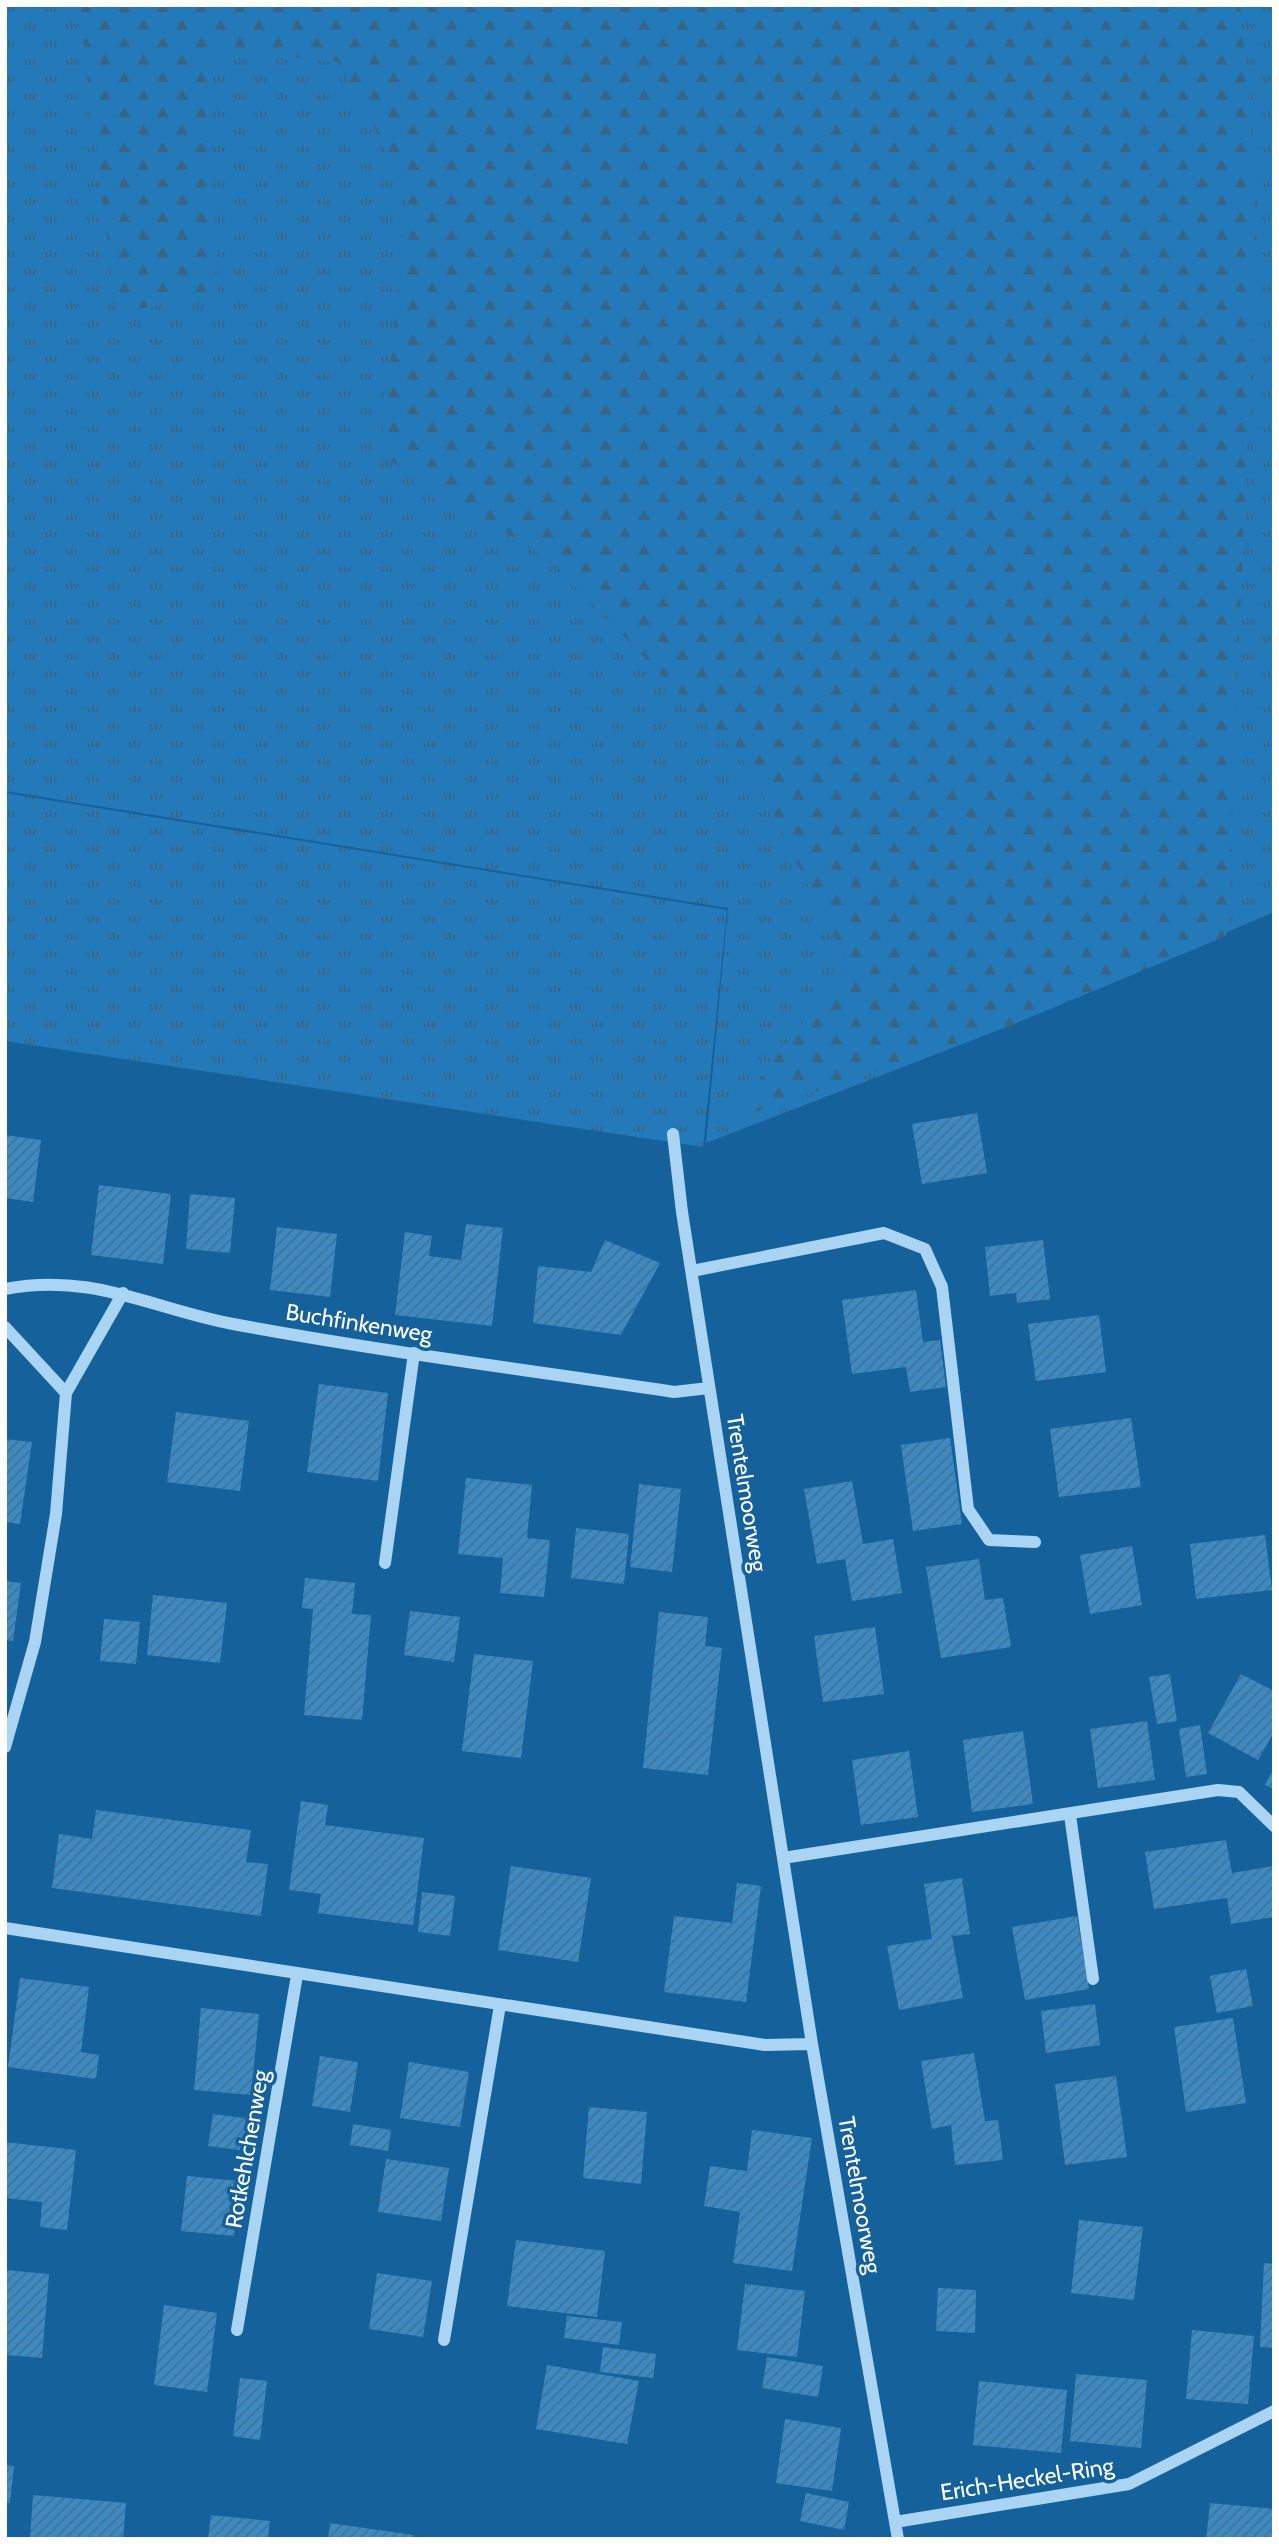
<svg xmlns="http://www.w3.org/2000/svg" width="1279" height="2544" viewBox="0 0 1279 2544" font-family="Cabin,sans-serif">
	<style>
		.grass { fill: url(#grass-tufts) }
		.forest { fill: url(#forest-firs) }
		.building { fill: url(#building-hatch) }
		.lines { fill: none; stroke-linecap: round; stroke-linejoin: round }
		.minor { stroke: #aad4f3; stroke-width: 12 }
		.labels { text-anchor: middle; dominant-baseline: central; stroke-width: 7; stroke-linejoin: round; paint-order: stroke }
		.street-label { font-size: 23px; fill: #fff; stroke: #15619b }
	</style>
	<defs>
		<pattern id="grass-tufts" width="24" height="20" patternUnits="userSpaceOnUse" patternTransform="scale(1.75)"><rect width="24" height="20" fill="#247ab8"/><path d="M3 7l-1-3M5 7V3M7 7l1-3M15 17l-1-3M17 17v-4M19 17l1-3" fill="none" stroke="#366587"/></pattern>
		<pattern id="forest-firs" width="22" height="20" patternUnits="userSpaceOnUse" patternTransform="scale(1.75)"><rect width="22" height="20" fill="#247ab8"/><path d="M5 1l3.5 6h-7zM16 11l3.5 6h-7z" fill="#366587"/></pattern>
		<pattern id="building-hatch" width="6" height="6" patternUnits="userSpaceOnUse" patternTransform="scale(1.75)"><rect width="6" height="6" fill="#3d8ac2"/><path d="M-1 1l2-2M0 6l6-6M5 7l2-2" fill="none" stroke="#437193"/></pattern>
	</defs>
	<rect width="100%" height="100%" fill="#15619b"/>
	<path class="grass" d="M5,5H1274V912L1009,1026L706,1143L728,908L5,791Z
		M5,793L727,910L703,1147L5,1041Z"/>
	<path class="forest" d="M79,5H1240L1258,208L1226,936L1009,1026L726,1122L849,964L745,762L551,561L380,454L408,190L338,62L205,48L218,292L116,314Z"/>
	<path class="building" d="M977,1113L987,1173L922,1184L912,1124Z
		M5,1135L41,1140L33,1202L5,1198Z
		M99,1185L171,1194L163,1264L91,1255Z
		M190,1194L235,1198L230,1253L186,1249Z
		M466,1224L503,1228L492,1326L395,1315L405,1232L432,1236L429,1256L461,1260Z
		M277,1227L337,1234L330,1297L270,1290Z
		M605,1240L660,1263L621,1335L533,1323L538,1266L591,1272Z
		M1043,1240L1050,1299L1017,1303L1016,1293L990,1296L985,1247Z
		M916,1290L923,1342L940,1340L946,1387L910,1392L906,1367L852,1374L842,1300Z
		M1099,1315L1106,1372L1036,1381L1028,1324Z
		M319,1384L388,1393L378,1481L307,1472Z
		M176,1412L249,1421L240,1491L167,1482Z
		M1131,1418L1141,1487L1059,1497L1050,1429Z
		M950,1438L962,1524L913,1531L901,1445Z
		M5,1439L32,1442L20,1524L5,1522Z
		M466,1478L532,1485L527,1538L550,1540L544,1597L500,1593L503,1558L458,1554Z
		M852,1481L863,1544L893,1539L902,1593L852,1601L845,1559L817,1564L804,1489Z
		M639,1484L681,1489L672,1572L630,1567Z
		M576,1528L629,1534L624,1584L571,1578Z
		M1265,1535L1272,1590L1196,1599L1190,1544Z
		M1132,1546L1142,1605L1090,1614L1080,1555Z
		M979,1559L985,1600L1003,1598L1011,1647L941,1658L926,1567Z
		M305,1578L355,1583L352,1614L371,1615L362,1720L304,1715L313,1609L302,1608Z
		M5,1581L21,1583L13,1641L5,1640Z
		M153,1595L227,1603L220,1663L147,1655Z
		M410,1611L460,1617L454,1662L404,1655Z
		M659,1612L708,1617L705,1646L722,1648L708,1775L643,1768Z
		M104,1619L140,1622L136,1664L100,1661Z
		M875,1627L884,1694L823,1702L814,1636Z
		M474,1654L533,1661L521,1758L462,1751Z
		M1170,1674L1177,1721L1157,1724L1149,1677Z
		M1241,1674L1274,1691V1732L1258,1760L1208,1733Z
		M1147,1721L1155,1780L1098,1788L1090,1729Z
		M1200,1725L1207,1774L1186,1777L1179,1729Z
		M1023,1731L1033,1804L972,1812L963,1740Z
		M909,1751L918,1817L861,1825L852,1760Z
		M1274,1768V1789L1265,1785Z
		M301,1801L328,1805L325,1825L424,1838L413,1925L318,1913L321,1894L289,1890Z
		M96,1810L251,1830L246,1862L268,1864L261,1916L52,1888L59,1834L92,1839Z
		M1226,1840L1232,1873L1274,1866V1917L1231,1924L1227,1898L1154,1909L1145,1852Z
		M511,1866L591,1878L578,1962L498,1950Z
		M962,1878L970,1934L952,1936L963,1998L899,2010L887,1946L932,1939L924,1884Z
		M737,1883L761,1886L746,2002L664,1992L674,1916L732,1923Z
		M422,1892L455,1896L450,1936L418,1932Z
		M1077,1916L1089,1989L1025,2000L1012,1927Z
		M1246,1969L1253,2006L1217,2013L1210,1976Z
		M20,1978L89,1987L81,2052L99,2055L96,2079L8,2067Z
		M1095,2004L1100,2045L1046,2053L1041,2011Z
		M201,2008L259,2014L251,2095L194,2090Z
		M1233,2018L1246,2103L1186,2112L1174,2027Z
		M974,2053L985,2121L998,2120L1003,2160L955,2165L951,2125L932,2129L921,2061Z
		M320,2056L358,2062L350,2112L312,2106Z
		M409,2062L469,2072L460,2127L400,2118Z
		M1116,2076L1127,2157L1065,2165L1055,2084Z
		M589,2107L647,2112L641,2184L583,2178Z
		M213,2114L251,2119L247,2151L208,2146Z
		M353,2124L391,2130L388,2151L350,2145Z
		M752,2130L812,2138L792,2271L733,2263L740,2212L704,2206L710,2166L747,2171Z
		M5,2142L76,2150L67,2230L40,2227L42,2202L5,2198Z
		M386,2159L449,2168L441,2221L378,2212Z
		M187,2176L239,2181L234,2236L181,2231Z
		M1079,2220L1143,2227L1134,2300L1071,2293Z
		M516,2240L605,2251L597,2317L507,2306Z
		M1264,2263L1274,2264V2348L1260,2347Z
		M5,2270L49,2274L42,2358L5,2355Z
		M377,2273L432,2281L423,2337L369,2329Z
		M745,2284L805,2291L797,2357L737,2350Z
		M938,2288L976,2290L975,2333L936,2331Z
		M164,2305L217,2313L207,2392L154,2385Z
		M567,2316L622,2322L619,2345L564,2338Z
		M1192,2330L1254,2336L1248,2404L1186,2399Z
		M603,2347L656,2354L653,2378L600,2372Z
		M767,2357L823,2366L818,2397L762,2388Z
		M547,2365L639,2381L627,2444L536,2429Z
		M1076,2374L1147,2380L1141,2448L1070,2441Z
		M240,2378L267,2381L260,2440L233,2436Z
		M979,2381L1067,2390L1061,2453L973,2445Z
		M785,2419L841,2428L832,2491L776,2483Z
		M5,2465L14,2466L10,2503L5,2502Z
		M806,2493L849,2502L844,2530L800,2521Z
		M33,2495L126,2503L123,2539H30Z
		M1210,2503L1274,2509V2539H1206Z
		M211,2515L270,2521L268,2539H208Z
		M330,2523L413,2535V2539H328Z"/>
	<g class="lines">
		<path class="minor" d="M673,1134L682,1212L812,2044L898,2539
			M692,1271L884,1233L925,1249L942,1287L968,1509L989,1540L1035,1542
			M5,1289C93,1272 152,1309 233,1324C379,1351 527,1370 674,1392L709,1388
			M5,1327L66,1393
			M385,1563L414,1353
			M5,1747L35,1642L56,1514L66,1393L123,1293
			M1070,1815L1093,1979
			M783,1858L1218,1790L1239,1792L1274,1826
			M5,1928L765,2045L812,2044
			M237,2330L297,1975
			M444,2340L500,2005
			M895,2522L1129,2484L1274,2411"/>
	</g>
	<g class="labels">
		<g class="street-label">
			<text transform="translate(359 1323) rotate(9)">Buchfinkenweg</text>
			<text transform="translate(747 1493) rotate(81)">Trentelmoorweg</text>
			<text transform="translate(247 2149) rotate(-80)">Rotkehlchenweg</text>
			<text transform="translate(860 2195) rotate(80)">Trentelmoorweg</text>
			<text transform="translate(1027 2479) rotate(-9)">Erich-Heckel-Ring</text>
		</g>
	</g>
	<rect width="1279" height="2544" fill="none" stroke="#ffffff" stroke-width="14"/>
</svg>
